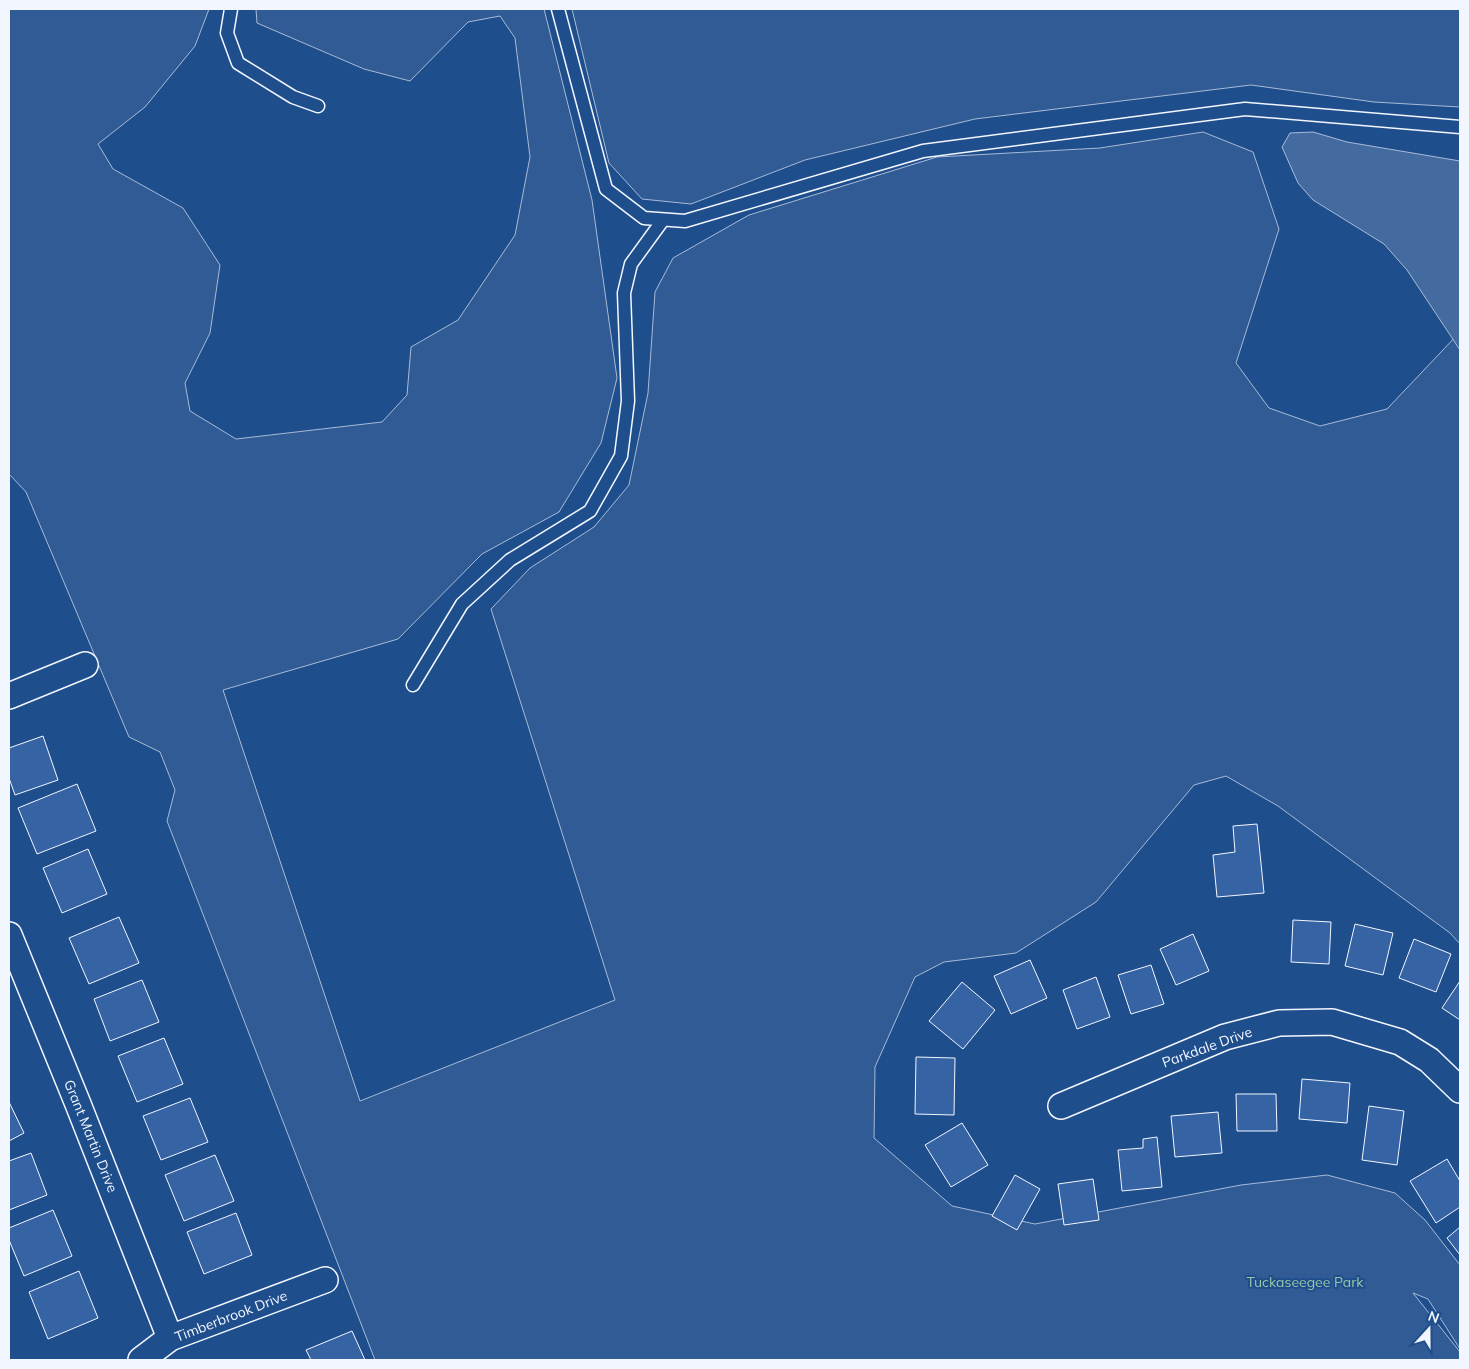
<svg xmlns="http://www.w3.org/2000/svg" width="1469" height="1369" viewBox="0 0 1469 1369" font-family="Mulish,sans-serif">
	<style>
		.green { fill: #305b95; stroke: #a8bbd7 }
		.water { fill: #446ba0; stroke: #a8bbd7 }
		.building { fill: #3563a3; stroke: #f2f6ff }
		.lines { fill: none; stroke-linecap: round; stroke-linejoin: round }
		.lane-casing { stroke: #f2f6ff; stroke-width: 15 }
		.street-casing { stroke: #f2f6ff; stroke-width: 28 }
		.lane { stroke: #1f4e8c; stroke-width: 12 }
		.street { stroke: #1f4e8c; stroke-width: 25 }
		.labels { text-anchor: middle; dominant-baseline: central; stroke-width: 4; stroke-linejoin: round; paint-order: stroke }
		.street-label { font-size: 14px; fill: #f2f6ff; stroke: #1f4e8c }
		.park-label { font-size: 14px; fill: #97c8a6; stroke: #1f4e8c }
	</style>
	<rect width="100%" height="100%" fill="#1f4e8c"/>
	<path class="green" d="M9,9H209L195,46L145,107L98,144L113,169L183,208L220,265L210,333L185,383L190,411L236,439L382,422L407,395L411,347L458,320L515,235L530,157L515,38L500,16L468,22L410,81L364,69L257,23L256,9H544L592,200L617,378L601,443L559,512L482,554L398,639L223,690L360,1101L615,1000L491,609L530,568L594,527L629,485L648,393L655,292L673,258L749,215L937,157L1100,148L1203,132L1253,152L1279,229L1236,363L1269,408L1320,426L1387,409L1460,332V944L1450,933L1278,806L1226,776L1194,785L1096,902L1016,953L944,962L915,977L875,1067L874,1138L952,1206L1035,1224L1241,1185L1327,1175L1395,1193L1425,1220L1460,1265V1349L1428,1299L1413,1293L1460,1352V1360H375L167,821L175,790L160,752L129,737L26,492L9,474Z
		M572,9H1460V107L1374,102L1251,85L975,119L805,160L691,204L642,199L609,163Z"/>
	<path class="water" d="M1313,132L1347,142L1460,161V350L1407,270L1384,244L1313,200L1298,183L1282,147L1290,133Z"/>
	<path class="building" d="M43,736L58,780L15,795L9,778V748Z
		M77,784L96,831L37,854L18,808Z
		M1257,824L1264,893L1217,897L1213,855L1235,852L1233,826Z
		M88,849L107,894L62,913L43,868Z
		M119,917L139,963L89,984L69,938Z
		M1293,920L1331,922L1329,964L1291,962Z
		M1355,924L1393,933L1383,975L1345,966Z
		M1193,934L1209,971L1176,985L1160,949Z
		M1414,939L1451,954L1436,992L1399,978Z
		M1030,960L1047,998L1011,1014L994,976Z
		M1151,965L1164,1004L1131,1014L1118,975Z
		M1096,977L1110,1017L1077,1029L1063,990Z
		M142,980L159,1022L110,1041L94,999Z
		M1460,981V1020L1442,1008Z
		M962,982L995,1010L963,1049L929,1021Z
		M164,1038L183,1084L137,1102L118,1056Z
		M916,1057L955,1058L954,1115L915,1114Z
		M1302,1079L1350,1083L1347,1123L1299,1119Z
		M1236,1094H1276L1277,1131H1237Z
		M190,1098L208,1142L161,1160L143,1116Z
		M9,1102L24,1133L9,1141Z
		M1369,1106L1404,1111L1397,1165L1362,1160Z
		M1218,1112L1222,1153L1175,1157L1171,1116Z
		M962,1123L988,1165L951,1187L925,1145Z
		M1157,1137L1162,1187L1122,1191L1118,1150L1143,1148V1139Z
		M31,1153L47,1195L9,1210V1161Z
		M215,1155L234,1201L184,1221L165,1175Z
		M1447,1159L1460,1181V1207L1436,1223L1410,1181Z
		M1015,1175L1040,1189L1017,1230L992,1216Z
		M1093,1179L1099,1220L1064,1225L1058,1184Z
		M53,1210L72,1256L24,1276L9,1240V1228Z
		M236,1213L252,1255L204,1274L187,1232Z
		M1460,1227V1255L1447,1238Z
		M79,1271L98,1318L48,1339L29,1292Z
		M352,1331L365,1360H311L306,1350Z"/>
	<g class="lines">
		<g class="lane-casing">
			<path id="lane" d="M231,9L227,33L238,63L293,97L318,106
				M558,9L606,189L644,218L685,221L923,151L1245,109L1460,127
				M413,685L462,604L510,560L590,511L621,456L628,401L624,293L631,264L663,220"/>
		</g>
		<g class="street-casing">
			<path id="street" d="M9,696L85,665
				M9,935L78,1104L170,1338
				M1061,1106L1225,1037L1279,1023L1332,1022L1400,1042L1429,1060L1460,1090
				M141,1360L170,1338L325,1280"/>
		</g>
		<use href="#lane" class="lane"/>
		<use href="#street" class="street"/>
	</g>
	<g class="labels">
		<g class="street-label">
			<text transform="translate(1207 1047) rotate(-20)">Parkdale Drive</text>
			<text transform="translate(91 1136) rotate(68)">Grant Martin Drive</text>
			<text transform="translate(231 1316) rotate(-21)">Timberbrook Drive</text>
		</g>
		<g class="park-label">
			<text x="1305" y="1282">Tuckaseegee Park</text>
		</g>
	</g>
	<rect width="1469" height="1369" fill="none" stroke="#f2f6ff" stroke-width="20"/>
	<g transform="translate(1429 1329) rotate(21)" stroke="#1f4e8c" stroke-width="4" paint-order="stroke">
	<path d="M0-4L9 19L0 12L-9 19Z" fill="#f2f6ff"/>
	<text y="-8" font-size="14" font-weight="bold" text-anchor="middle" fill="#f2f6ff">N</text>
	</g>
</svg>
